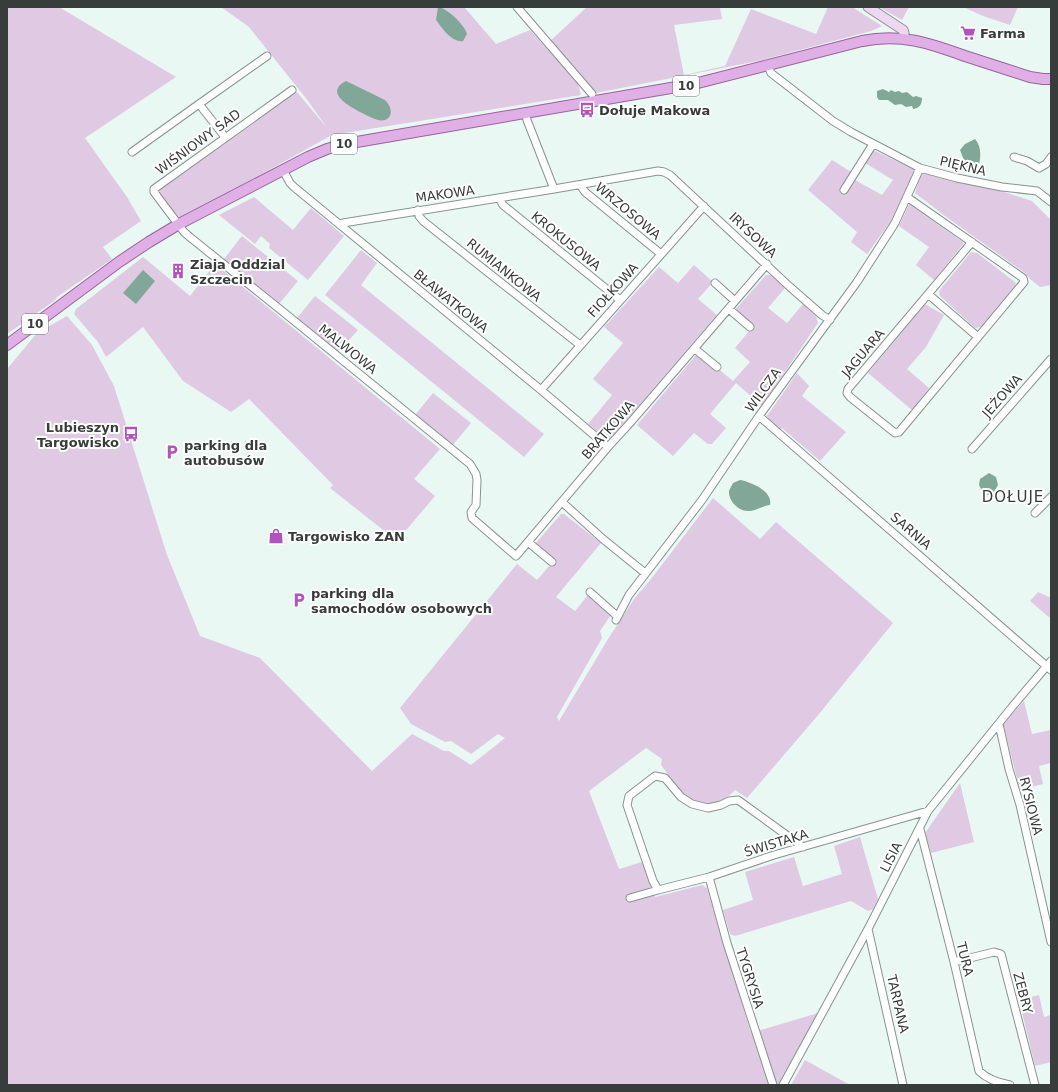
<svg xmlns="http://www.w3.org/2000/svg" width="1058" height="1092" viewBox="0 0 1058 1092" font-family="'DejaVu Sans',sans-serif">
	<style>
		.green { fill: #e0c9e3 }
		.water { fill: #81a799 }
		.lines { fill: none; stroke-linecap: round; stroke-linejoin: round }
		.street-casing { stroke: #87948f; stroke-width: 9 }
		.secondary-casing { stroke: #87948f; stroke-width: 11 }
		.primary-casing { stroke: #96649e; stroke-width: 12 }
		.street { stroke: #fff; stroke-width: 7 }
		.secondary { stroke: #efd7f2; stroke-width: 9 }
		.primary { stroke: #dfafe5; stroke-width: 10 }
		.labels { text-anchor: middle; dominant-baseline: central; stroke-width: 4; stroke-linejoin: round; paint-order: stroke }
		.shield { fill: #fff; stroke: #737776; stroke-width: 1 }
		.shield-label { font-size: 12px; font-weight: bold; fill: #373d3b }
		.poi-label { font-size: 13px; font-weight: bold; fill: #373d3b; stroke: #fff; text-anchor: start }
		.street-label { font-size: 13px; fill: #373d3b; stroke: #fff }
		.quarter-label { font-size: 15px; letter-spacing: 1px; fill: #373d3b; stroke: #fff }
	</style>
	<rect width="100%" height="100%" fill="#e9f8f2"/>
	<path class="green" d="M7,7H59L176,77L85,138L127,197L141,221L103,247L112,259L57,297L54,301L7,334Z
		M221,7H464L496,44L530,30L578,83L581,95L332,135L182,218L177,216L159,192V188L296,91L328,129L305,97L249,27Z
		M587,7H720L722,19L674,25L684,75L725,66L751,9L816,34L828,7H852L882,26L871,31L758,61L596,93L550,41Z
		M879,7H909L902,20Z
		M963,7H1018L1010,25L983,16Z
		M873,150L915,170L891,221L867,254L851,242L857,232L808,190L832,160L851,172L843,187L849,190L855,180L882,195L893,180L865,163Z
		M921,173L995,189L1032,201L1051,220V285L1040,287L1030,279L1025,273L945,216L915,193Z
		M254,197L293,230L311,208L344,236L308,280L269,248L270,244L261,236L255,244L219,215Z
		M909,204L964,243L934,280L916,265L929,247L899,226Z
		M242,236L298,281L279,304L224,259Z
		M361,250L377,263L361,285L544,434L524,457L325,295Z
		M971,252L977,253L1015,282L1016,287L982,327L975,328L940,296L939,291Z
		M143,257L190,296L215,264L440,449L414,479L435,496L397,541L330,488L333,485L249,399L231,412L183,381L143,327L106,357L98,342L74,314L76,309Z
		M694,265L713,282L698,299L717,315L610,439L606,438L588,424L612,395L593,379L623,343L604,327L659,267L678,283Z
		M766,275H772L785,288L768,308L787,323L803,304L816,316L818,323L762,406L736,383L710,414L726,428L712,444H708L694,433L673,456L637,425L696,355L715,371H721L733,381L750,362L735,348L749,331L754,330V325L735,310Z
		M315,296L358,330L338,352L297,318Z
		M925,304L944,315L926,347L907,369L929,388L912,410L868,373Z
		M67,316L92,345L114,386L167,555L200,636L260,658L372,771L412,734L444,751H449L471,765L505,738L498,734L471,754L451,741L445,742L411,724L400,708L517,564L537,580L550,565L554,564L535,544L561,514H564L601,543L556,597L575,611L588,595L611,615L600,631L602,638L557,717L559,721L608,639L634,599L651,579L713,498L760,539L776,522L893,623L819,714L747,798L735,790C731,795 723,800 717,802C689,811 676,784 661,765L662,759L646,748L589,791L619,869L642,862L655,897L702,885L707,888L751,1033L818,1013L779,1085H7V369L37,333Z
		M797,373L809,386L802,396L846,432L820,461L782,428L780,430L769,420L767,416Z
		M433,393L471,423L452,446L415,415Z
		M1038,592L1051,598V619L1030,601Z
		M1024,701L1032,734L1051,730V763L1039,766L1043,784L1020,790L1003,724Z
		M960,783L974,842L931,853L925,833Z
		M860,837L878,899L873,909L868,911L851,901L735,936L730,934L723,910L753,900L745,872L794,857L803,886L842,874L834,846Z
		M1039,995L1044,1017L1051,1015V1062L1035,1066L1019,1000Z
		M805,1060L850,1085H791Z"/>
	<path class="water" d="M438,7C447,8 465,25 467,34L463,41C452,43 442,28 436,20Z
		M346,81L385,100C394,108 393,123 378,120C371,118 365,114 358,111C346,104 325,92 346,81Z
		M883,89L889,92L891,90L895,92L899,91L902,93L907,92L913,97L916,96L922,98C922,104 920,108 913,109L912,106L906,107L901,104L895,105L888,100H879L877,97V91Z
		M975,139C982,147 981,158 978,168H967L960,150L965,144Z
		M143,270L155,281L136,304L123,293Z
		M989,473L996,477L998,485L994,492L988,495L982,491L979,485L980,479Z
		M740,480C751,482 773,491 770,505C762,506 756,511 749,511C739,512 728,501 729,491C730,488 732,485 733,483Z"/>
	<g class="lines">
		<g class="street-casing">
			<path id="street" d="M517,7L592,94
				M768,66L771,73L833,121L851,132L920,168L957,178L1002,187L1037,191L1051,202
				M292,90L154,189V192L184,232L191,238L287,315L470,464L476,474L477,480L476,505L471,512L472,518L516,556L608,447L630,423L767,264
				M199,104L267,56
				M526,113L527,120L554,189L658,171L664,172L670,175L790,287L822,315L830,320
				M132,152L199,104L225,137
				M1014,157L1027,161L1039,168L1046,164L1051,157
				M283,170L290,183L294,187L541,390L608,447
				M580,185L585,192L661,254
				M844,190L873,144
				M907,197L1023,278L1024,282L899,432L895,433L850,397L847,393L848,389L972,242
				M499,198L503,205L620,300
				M418,210L419,216L423,221L580,345
				M340,225L343,223L554,189
				M715,283L735,301
				M928,294L978,337
				M729,309L750,327
				M695,349L717,367
				M541,390L704,206
				M759,416L1051,670
				M972,449L1051,359
				M562,502L603,539L645,573
				M1035,513L1051,497
				M528,542L552,562
				M590,592L617,616
				M616,620L629,595L702,500L759,416L857,282L895,223L920,168
				M999,724L1009,769L1020,805L1051,942
				M920,829L954,962L979,1071C987,1079 999,1083 1010,1085
				M709,877L727,943L773,1085
				M658,890L653,881L627,805L629,796L655,776L665,778L681,797L692,804L708,808L721,805L729,801L738,800L803,847
				M630,898L658,890L709,877L774,855L928,811
				M868,929L903,1085
				M954,962L994,952L1001,954L1035,1085
				M783,1085L868,929L928,811L1012,707L1051,661"/>
		</g>
		<g class="secondary-casing">
			<path id="secondary" d="M868,7L903,30L904,33V38"/>
		</g>
		<g class="primary-casing">
			<path id="primary" d="M7,345L119,262L149,242L179,224L308,157L327,149L345,144L694,84L862,41C901,33 929,43 965,56C987,63 1008,70 1030,77L1043,79H1051"/>
		</g>
		<use href="#street" class="street"/>
		<use href="#secondary" class="secondary"/>
		<use href="#primary" class="primary"/>
	</g>
	<defs>
		<g id="supermarket-bare" transform="scale(1.2)"><path d="M-6-5.5h2.5l.6 2H6L4.5 2H-2.5L-4.4-4H-6ZM-1.5 3.2a1.3 1.3 0 1 0 .1 0ZM3 3.2a1.3 1.3 0 1 0 .1 0Z" fill="#b053bd" stroke="#fff" stroke-width="2.5" paint-order="stroke"/></g>
		<g id="bus-bare" transform="scale(1.2)"><path d="M-5-6H5V4H4V6H2V4H-2V6H-4V4H-5ZM-3.5-4V0h7V-4ZM-3.5 1.2v1.5H-2V1.2ZM2 1.2v1.5H3.5V1.2Z" fill="#b053bd" stroke="#fff" stroke-width="2.5" paint-order="stroke"/></g>
		<g id="building-bare" transform="scale(1.2)"><path d="M-4-6H4V6H1V3H-1V6H-4ZM-2.5-4.3h1.7v1.8h-1.7ZM.8-4.3h1.7v1.8H.8ZM-2.5-1h1.7V.8h-1.7ZM.8-1h1.7V.8H.8Z" fill="#b053bd" stroke="#fff" stroke-width="2.5" paint-order="stroke"/></g>
		<g id="parking-bare" transform="scale(1.2)"><path d="M-3.5-5.5H1a3.5 3.5 0 0 1 0 7H-1V5.5H-3.5ZM-1-3.4V-.6H.8a1.4 1.4 0 0 0 0-2.8Z" fill="#b053bd" stroke="#fff" stroke-width="2.5" paint-order="stroke"/></g>
		<g id="shop-bare" transform="scale(1.2)"><path d="M-5-2.5h2.3a2.7 3.5 0 0 1 5.4 0H5L5.5 6h-11ZM-1.5-2.5h3a1.5 2.3 0 0 0-3 0Z" fill="#b053bd" stroke="#fff" stroke-width="2.5" paint-order="stroke"/></g>
	</defs>
	<g fill-rule="evenodd">
		<use href="#supermarket-bare" x="968" y="33"/>
		<use href="#bus-bare" x="587" y="110"/>
		<use href="#building-bare" x="178" y="271"/>
		<use href="#bus-bare" x="131" y="434"/>
		<use href="#parking-bare" x="172" y="452"/>
		<use href="#shop-bare" x="276" y="536"/>
		<use href="#parking-bare" x="299" y="600"/>
	</g>
	<g class="labels">
		<g class="shield">
			<rect x="673" y="76" width="26" height="20" rx="3"/>
			<rect x="331" y="134" width="26" height="20" rx="3"/>
			<rect x="22" y="314" width="26" height="20" rx="3"/>
		</g>
		<g class="shield-label">
			<text x="686" y="86">10</text>
			<text x="344" y="144">10</text>
			<text x="35" y="324">10</text>
		</g>
		<g class="poi-label">
			<text x="980" y="33">Farma</text>
			<text x="599" y="110">Dołuje Makowa</text>
			<text x="190" y="264">Ziaja Oddzial<tspan x="190" dy="15">Szczecin</tspan></text>
			<text x="119" y="427" text-anchor="end">Lubieszyn<tspan x="119" dy="15">Targowisko</tspan></text>
			<text x="184" y="445">parking dla<tspan x="184" dy="15">autobusów</tspan></text>
			<text x="288" y="536">Targowisko ZAN</text>
			<text x="311" y="593">parking dla<tspan x="311" dy="15">samochodów osobowych</tspan></text>
		</g>
		<g class="street-label">
			<text transform="translate(198 142) rotate(-36)">WIŚNIOWY SAD</text>
			<text transform="translate(963 166) rotate(13)">PIĘKNA</text>
			<text transform="translate(445 194) rotate(-8)">MAKOWA</text>
			<text transform="translate(628 211) rotate(40)">WRZOSOWA</text>
			<text transform="translate(753 235) rotate(43)">IRYSOWA</text>
			<text transform="translate(566 241) rotate(39)">KROKUSOWA</text>
			<text transform="translate(504 270) rotate(39)">RUMIANKOWA</text>
			<text transform="translate(613 290) rotate(-48)">FIOŁKOWA</text>
			<text transform="translate(451 301) rotate(39)">BŁAWATKOWA</text>
			<text transform="translate(348 349) rotate(39)">MALWOWA</text>
			<text transform="translate(863 353) rotate(-50)">JAGUARA</text>
			<text transform="translate(763 390) rotate(-54)">WILCZA</text>
			<text transform="translate(1002 396) rotate(-49)">JEŻOWA</text>
			<text transform="translate(608 430) rotate(-49)">BRATKOWA</text>
			<text transform="translate(911 531) rotate(41)">SARNIA</text>
			<text transform="translate(1031 806) rotate(76)">RYSIOWA</text>
			<text transform="translate(776 843) rotate(-17)">ŚWISTAKA</text>
			<text transform="translate(891 857) rotate(-63)">LISIA</text>
			<text transform="translate(965 959) rotate(76)">TURA</text>
			<text transform="translate(750 978) rotate(72)">TYGRYSIA</text>
			<text transform="translate(1023 993) rotate(75)">ZEBRY</text>
			<text transform="translate(898 1004) rotate(77)">TARPANA</text>
		</g>
		<g class="quarter-label">
			<text x="1013" y="497">DOŁUJE</text>
		</g>
	</g>
	<rect width="1058" height="1092" fill="none" stroke="#373d3b" stroke-width="16"/>
</svg>
